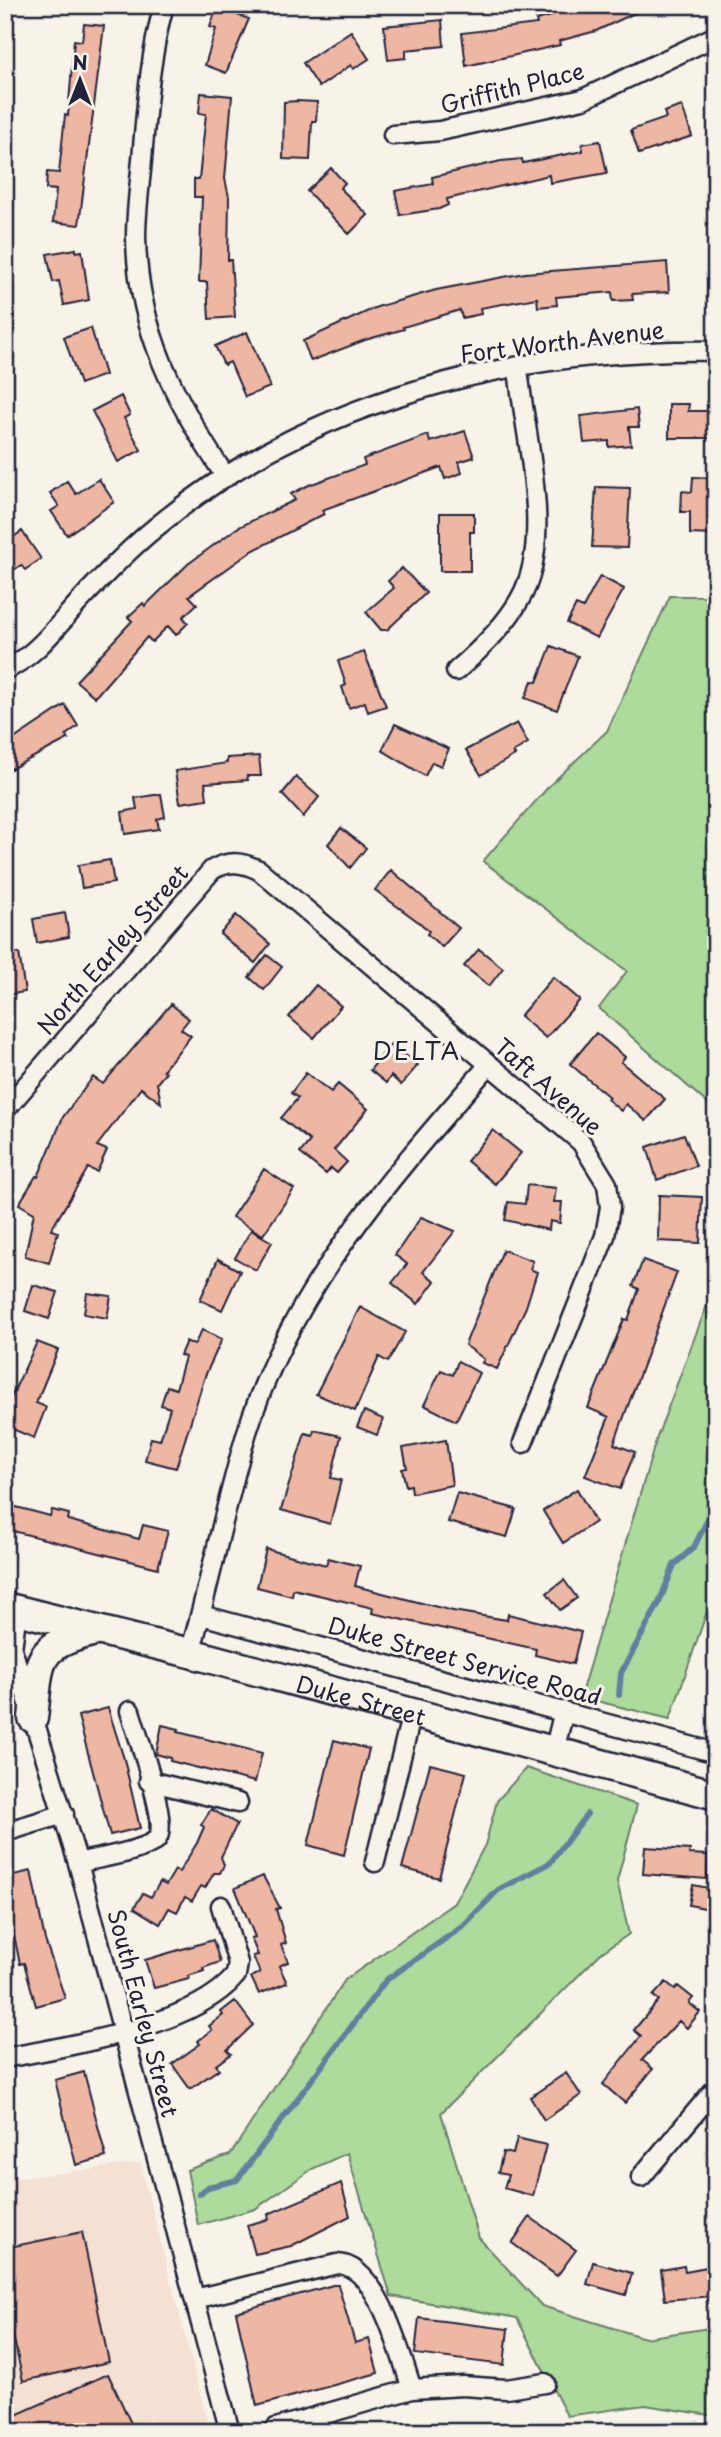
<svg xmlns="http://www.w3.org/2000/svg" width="721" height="2437" viewBox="0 0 721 2437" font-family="'Playpen Sans',sans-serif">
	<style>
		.built { fill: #f4e1d4 }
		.green { fill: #addb9b; stroke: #687e6b; stroke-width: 2 }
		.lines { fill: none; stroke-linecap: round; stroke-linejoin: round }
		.stream { stroke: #6080a2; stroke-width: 6 }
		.building { fill: #eeb7a4; stroke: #22223b; stroke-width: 2 }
		.minor-casing { stroke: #22223b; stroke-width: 23 }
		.primary-casing { stroke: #22223b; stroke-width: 33 }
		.minor { stroke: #f7f3e8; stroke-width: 18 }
		.primary { stroke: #f7f3e8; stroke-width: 28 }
		.labels { text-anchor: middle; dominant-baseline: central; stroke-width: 6; stroke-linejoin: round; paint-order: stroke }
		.street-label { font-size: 23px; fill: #22223b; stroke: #f7f3e8 }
		.neighbourhood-label { font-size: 24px; letter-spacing: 2px; fill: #22223b; stroke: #f7f3e8 }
	</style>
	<rect width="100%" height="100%" fill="#f7f3e8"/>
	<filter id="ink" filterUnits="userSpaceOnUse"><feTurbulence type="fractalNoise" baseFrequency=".0143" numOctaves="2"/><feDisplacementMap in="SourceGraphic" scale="14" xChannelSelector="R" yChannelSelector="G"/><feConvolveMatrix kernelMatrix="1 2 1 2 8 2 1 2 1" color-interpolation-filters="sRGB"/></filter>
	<g filter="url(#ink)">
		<path class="built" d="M140,2163L210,2432H5V2180Z"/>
		<path class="green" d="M670,596H716V1111L599,1008L627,971L483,861L550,785L607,731Z
			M716,1281V1585L670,1719L580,1697L657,1437Z
			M526,1768L637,1805L617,1881L629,1934L601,1953L441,2113L479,2238L542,2306L645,2338L716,2327V2416L645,2405L567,2416L517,2318L391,2296L347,2153L312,2169L255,2209L198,2225L187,2170L230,2155L345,1980L454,1903L485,1845L497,1801Z"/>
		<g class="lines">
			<path class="stream" d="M619,1695L621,1673L659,1603L674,1565L694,1547L710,1515L716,1473
				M199,2194L208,2187L237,2180L386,1980L462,1927L498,1890L550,1863L587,1814"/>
		</g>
		<path class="building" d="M581,5H652L596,31L559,41L560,45L466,66L462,33L537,24L536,20L552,16L551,13Z
			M217,8L249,19L226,73L205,65L216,29L210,27Z
			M442,20L444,46L406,50V58L388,60L384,26Z
			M84,24L104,26L79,225L53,222L56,190L46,189L47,172L59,173L65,115L68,116L74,40L82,41Z
			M351,31L369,59L353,69L351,65L319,87L303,63Z
			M201,93L232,96L225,179L229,197L228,260H231L235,317L209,319L207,282H199L202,197H194V179H199L206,114L199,113Z
			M297,101L317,102L316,121H312L310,160L283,159L284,102Z
			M682,106L692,136L639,154L631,130L666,118L664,112Z
			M600,141L607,173L550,183L549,175L447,199L448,205L439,209L400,215L395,191L433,184L432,177L501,161L522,159L523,163L583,151L582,144Z
			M331,168L345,183L340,188L368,215L349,234L307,191Z
			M76,249V252L82,251L89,300L64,305L59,281L53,282L47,254Z
			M667,262L669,292L632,294L633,300L613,301L612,292L556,297L557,305L538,307L537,298L480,308L481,314L462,318L460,310L403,327L404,329L365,340L311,361L303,341L377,307L436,290L525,273Z
			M91,328L105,375L80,384L64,337Z
			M247,332L270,387L245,397L230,362L224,365L215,346Z
			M121,396L130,415L124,418L141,450L118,462L92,411Z
			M669,404H689L688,411H716V438H669Z
			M637,409L639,427H629L631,445L609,447V441L584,443L581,416Z
			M465,431L474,457L459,462L462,473L445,479L441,467L322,510L324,514L252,551L189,596L197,604L183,617L188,623L176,635L168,626L152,642L147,637L95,697L76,681L132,621L128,617L143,603L145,606L188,564L237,528L295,500L291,494L309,485L365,465L363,459L428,435L430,442Z
			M693,477L716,478L714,535L690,534V512H681L682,491L692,492Z
			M99,479L114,502L67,535L51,511L59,506L50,493L67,481L76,494Z
			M596,487L630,488L627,548L592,547Z
			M440,513H474V532H470V571H440Z
			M22,531L41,559L25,570L21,565L5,576V543Z
			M402,568L426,593L387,630H381L366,612L394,588L388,581Z
			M600,576L624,589L597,638L567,623L576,605L583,608Z
			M551,646L578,656L557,710L525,698L532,681L537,682Z
			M364,652L386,706L368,712L365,702L349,708L342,687L346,685L338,661Z
			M65,705L78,726L66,735L68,739L5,772V745Z
			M517,723L528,743L513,752L515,755L481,775L466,750Z
			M395,724L449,749L441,766L432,762L425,776L382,750Z
			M259,756L261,776H247L248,780L205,783L207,799L180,803L175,771L227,763V758Z
			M296,777L319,797L303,817L282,794Z
			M161,794L165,817L157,819L159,829L125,834L122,812L137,809L135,798Z
			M341,828L366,848L350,868L328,844Z
			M110,860L114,883L82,888L78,865Z
			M391,870L459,928L442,947L427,934L429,931L420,923L375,890Z
			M65,913L69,937L37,943L33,919Z
			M236,915L270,944L255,963L220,934Z
			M479,949L503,968L489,986L464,966Z
			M19,953L25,992L5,995V955Z
			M267,955L282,967L264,990L249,977Z
			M553,977L580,1000L546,1038L520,1016Z
			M316,985L341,1006L314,1038L289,1017Z
			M171,1004L189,1019L181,1029L191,1036L163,1070L166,1072L157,1083L161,1103L141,1088L97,1146L107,1150L97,1172L88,1168L51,1230L58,1232L49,1263L25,1256L34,1213L19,1204L36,1176L38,1177L63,1117L93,1077L103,1084Z
			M596,1033L625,1057L621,1062L665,1099L646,1121L626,1104L621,1111L607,1099L609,1097L570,1064Z
			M391,1044L418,1065L401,1085L391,1076L386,1083L370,1070Z
			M306,1073L331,1092L338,1084L368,1109L334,1150L347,1162L337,1173L331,1168L326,1174L300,1153L310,1141L281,1118L298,1098L291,1093Z
			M493,1130L521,1153L495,1184L467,1161Z
			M684,1134L696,1166L657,1180L647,1147Z
			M264,1169L294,1189L263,1235L232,1217Z
			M527,1185L556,1188L554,1202H562L560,1223L550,1221L549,1230L505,1220L508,1202L525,1204Z
			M659,1195L702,1197L700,1243L658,1241Z
			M421,1217L455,1231L423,1272L435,1281L418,1304L392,1283L407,1264L395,1255Z
			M251,1230L272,1242L256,1270L235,1258Z
			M503,1250L533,1261L530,1269L537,1272L526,1307L497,1369L482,1363L484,1359L465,1345Z
			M218,1259L240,1271L222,1310L200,1300Z
			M643,1260L677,1272L614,1444L635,1452L620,1489L585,1476L609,1417L588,1408L624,1319L628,1320L639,1289L633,1286Z
			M33,1285L58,1292L49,1319L25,1311Z
			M87,1293L111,1296L107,1318L84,1314Z
			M360,1307L405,1332L388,1362L379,1357L355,1411L316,1394Z
			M202,1330L222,1339L205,1376L176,1468L145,1460L151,1438L160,1440L170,1408L161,1405L167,1386L176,1389L185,1357L180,1355L186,1341L194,1345Z
			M37,1342L58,1350L36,1403L46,1407L34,1438L5,1426V1410Z
			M458,1361L479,1373L456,1421L424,1405L441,1370L453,1375Z
			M364,1411L383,1419L377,1435L357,1427Z
			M314,1430L341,1436L331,1478L341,1480L330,1524L281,1510L305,1433L313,1435Z
			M446,1440L452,1485L412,1493L411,1485L406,1486L402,1469L407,1468L403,1448Z
			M577,1489L595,1522L563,1543L543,1511Z
			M457,1493L516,1509L507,1537L448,1522Z
			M5,1504L50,1516L52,1510L69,1514L68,1520L139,1539L143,1525L168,1531L158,1568L5,1529Z
			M266,1549L326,1565L328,1558L360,1566L355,1586L453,1611L507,1620L508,1614L581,1632L573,1664L535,1655L536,1649L372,1613L373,1608L293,1589L292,1596L257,1587Z
			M564,1580L577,1598L560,1610L547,1593Z
			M108,1708L124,1759L140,1828L110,1835L78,1716Z
			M162,1725L179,1729L178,1732L262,1753L255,1782L170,1761L171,1758L156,1754Z
			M334,1740L369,1749L344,1855L308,1845Z
			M430,1764L466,1773L439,1878L402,1868Z
			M211,1809L237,1824L221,1857L224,1865L220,1873H214L205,1888L201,1886L192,1901L185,1897L177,1912L169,1908L160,1924L134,1908L143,1893L151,1897L160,1882L166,1885L175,1870L179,1872L197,1843L204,1827L201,1825Z
			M645,1847L690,1850L689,1854L708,1855L707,1879L643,1874Z
			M31,1871L45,1940L65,1998L36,2006L24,1963L20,1964L5,1892V1877Z
			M263,1876L280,1908L276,1909L286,1943L281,1945L288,1962L279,1966L287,1983L259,1994L251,1977L260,1973L253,1956L258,1955L251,1938L255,1937L235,1888Z
			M693,1885L714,1889L710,1909L689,1905Z
			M213,1940L220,1962L203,1968L204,1971L188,1976L189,1979L154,1988L145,1960Z
			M666,1982L675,1989L678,1986L693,1998L689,2003L700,2012L687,2028L679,2021L642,2060L653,2069L625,2103L603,2084L641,2036L634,2030L659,2000L653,1996Z
			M235,2001L253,2025L227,2050L231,2054L216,2065L219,2069L190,2089L172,2064L200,2044L198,2041L212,2030L209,2026L223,2015L221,2012Z
			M84,2072L106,2157L76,2165L55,2080Z
			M566,2073L581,2095L544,2120L530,2097Z
			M517,2138L546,2145L533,2196L504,2188L508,2175L498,2173L503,2152L513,2154Z
			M341,2183L350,2216L291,2246L255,2254L247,2225L269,2219L268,2214Z
			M530,2217L576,2250L557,2276L512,2243Z
			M82,2232L109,2362L23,2381L5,2298V2248Z
			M593,2262L632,2273L626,2295L587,2284Z
			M684,2266L685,2271L707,2267L712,2296L665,2300L661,2270Z
			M333,2285H338L355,2343L369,2339L378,2373L257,2406L236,2312Z
			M419,2318L508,2329L504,2365L415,2354Z
			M108,2374L135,2432H15L9,2418Z"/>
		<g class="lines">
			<g class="minor-casing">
				<path id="minor" d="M164,5C151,51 147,100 143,147C141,177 136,208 136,237C137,329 176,403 226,477
					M393,135L440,131L583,99L716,36
					M5,670C36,656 57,626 79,602C103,576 128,550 155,528C311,398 516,348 716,351
					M456,671C479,651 505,626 520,599C555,539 524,435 518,368
					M5,1110L212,870C229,860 242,862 259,870L581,1142L607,1184L610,1207L605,1236L523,1443
					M17,1610L12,1649L78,1863L230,2432
					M201,1615L716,1753
					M190,1653C211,1580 225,1504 247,1432C291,1289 392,1176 488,1066
					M554,1751L564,1711
					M149,1781L238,1803
					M5,1832L64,1814
					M375,1862L412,1713
					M78,1863C97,1858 142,1852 156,1840C171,1827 136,1732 130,1711
					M5,2058C69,2046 195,2026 236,1975L238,1963L221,1906
					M641,2177L716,2088
					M195,2299L337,2264C378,2264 401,2357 412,2389
					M276,2428L412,2389L463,2386L506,2389L545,2383"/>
			</g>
			<g class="primary-casing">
				<g id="primary">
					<path id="s1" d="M5,1607L190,1653L716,1795"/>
					<path d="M33,1718C40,1659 33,1646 96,1631"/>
				</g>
			</g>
			<use href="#minor" class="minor"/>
			<use href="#primary" class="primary"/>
		</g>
	</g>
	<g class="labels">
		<g class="street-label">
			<text transform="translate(512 87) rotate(-14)">Griffith Place</text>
			<text transform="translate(562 341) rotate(-7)">Fort Worth Avenue</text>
			<text transform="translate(112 949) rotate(-49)">North Earley Street</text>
			<text transform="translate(549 1086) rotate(41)">Taft Avenue</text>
			<text transform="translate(465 1660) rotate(15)">Duke Street Service Road</text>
			<text stroke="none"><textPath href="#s1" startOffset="368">Duke Street</textPath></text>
			<text transform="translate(144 2013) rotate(75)">South Earley Street</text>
		</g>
		<g class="neighbourhood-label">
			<text x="417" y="1050">DELTA</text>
		</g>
	</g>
	<rect width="721" height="2437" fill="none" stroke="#f7f3e8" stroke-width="28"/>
	<rect x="14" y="14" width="693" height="2409" fill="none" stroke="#22223b" stroke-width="2.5" filter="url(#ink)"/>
	<g transform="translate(80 80)" stroke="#f7f3e8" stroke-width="5" paint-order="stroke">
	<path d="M0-5L12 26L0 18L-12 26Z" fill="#22223b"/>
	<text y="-10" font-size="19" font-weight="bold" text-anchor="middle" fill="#22223b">N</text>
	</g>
</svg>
